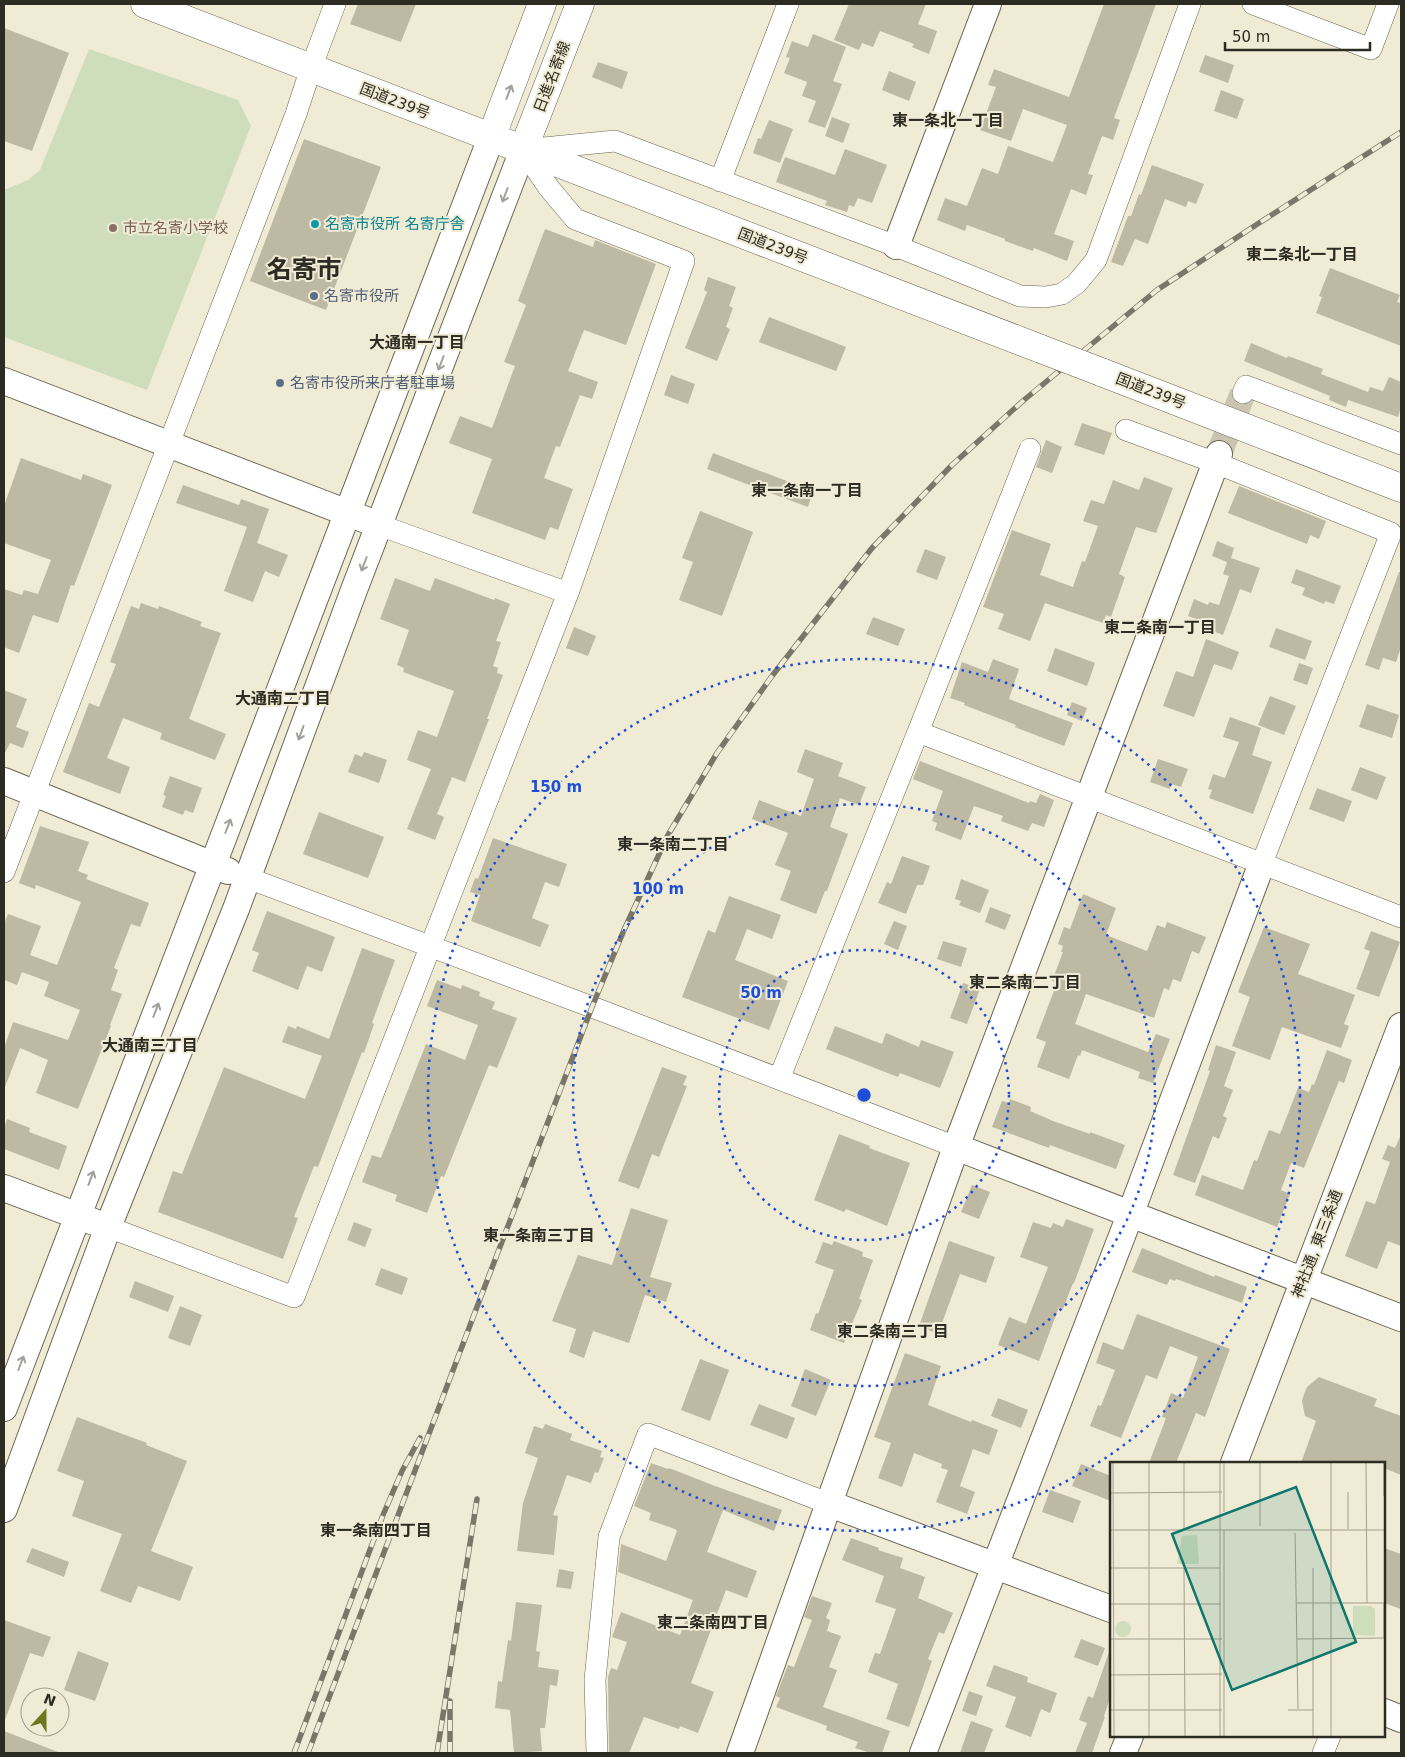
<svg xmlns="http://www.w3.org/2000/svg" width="1405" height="1757" viewBox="0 0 1405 1757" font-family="'DejaVu Sans','Noto Sans JP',sans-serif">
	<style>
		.green { fill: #cedebc }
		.building { fill: #bdb9a3 }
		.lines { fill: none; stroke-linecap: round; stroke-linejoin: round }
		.tertiary-tunnel { stroke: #c9c5b1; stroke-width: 26; stroke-dasharray: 26 13; stroke-linecap: butt }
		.minor-casing { stroke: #6a6652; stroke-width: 22 }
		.tertiary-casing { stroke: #6a6652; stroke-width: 28 }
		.secondary-casing { stroke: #6a6652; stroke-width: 29 }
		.trunk-casing { stroke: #6a6652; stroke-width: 29 }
		.minor { stroke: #fff; stroke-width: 21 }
		.tertiary { stroke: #fff; stroke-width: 26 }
		.secondary { stroke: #fff; stroke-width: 28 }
		.trunk { stroke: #fff; stroke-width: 28 }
		.rail-casing { stroke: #7a7769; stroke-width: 5.5 }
		.rail { stroke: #f0ebd5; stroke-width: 4; stroke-dasharray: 11; stroke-linecap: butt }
		.trunk-bridge-casing { stroke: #6a6652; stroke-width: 29; stroke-linecap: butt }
		.trunk-bridge { stroke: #fff; stroke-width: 28 }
		.oneway { stroke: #a0a09c }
		.ring { fill: none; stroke: #1d4ed8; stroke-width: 2.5; stroke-dasharray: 2.5 5 }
		.culture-dot { fill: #0f9aa8; stroke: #f0ebd5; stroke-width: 2 }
		.education-dot { fill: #8d6e63; stroke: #f0ebd5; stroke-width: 2 }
		.service-dot { fill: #5c6f8a; stroke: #f0ebd5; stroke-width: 2 }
		.labels { text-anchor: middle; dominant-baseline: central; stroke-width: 4; stroke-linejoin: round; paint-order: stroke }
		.street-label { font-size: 15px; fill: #2d2c23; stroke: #f0ebd5 }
		.culture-label { font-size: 15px; fill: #0d838f; stroke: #f0ebd5; text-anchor: start }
		.education-label { font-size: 15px; fill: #785e54; stroke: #f0ebd5; text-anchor: start }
		.service-label { font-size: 15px; fill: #4e5e75; stroke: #f0ebd5; text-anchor: start }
		.neighbourhood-label { font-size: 16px; font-weight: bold; fill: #2d2c23; stroke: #f0ebd5 }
		.town-label { font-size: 25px; font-weight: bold; fill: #2d2c23; stroke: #f0ebd5 }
		.inset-road { fill: none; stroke: #a29f8e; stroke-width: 1 }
		.view { fill: #0f766e; fill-opacity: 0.15; stroke: #0f766e; stroke-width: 2.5 }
		.inset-edge { fill: none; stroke: #2d2c23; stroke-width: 2.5 }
		.centre { fill: #1d4ed8; stroke: #f0ebd5; stroke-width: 2.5 }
		.ring-label { font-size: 15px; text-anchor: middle; font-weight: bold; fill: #1d4ed8; stroke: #f0ebd5; stroke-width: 4; stroke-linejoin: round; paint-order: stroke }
	</style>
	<rect width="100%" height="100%" fill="#f0ebd5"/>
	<path class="green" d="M89,49L238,100L251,126L147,390L4,337V190L28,180L40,170Z"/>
	<path class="building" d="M358,4H416L401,42L350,24Z
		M849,4H926L918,24L937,31L929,54L912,47L914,44L880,31L873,47L862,43L859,50L834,40Z
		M1104,4H1156L1114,118L1120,120L1113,140L1102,136L1088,174L1093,175L1086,195L1071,189L1054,234L1074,241L1067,261L1034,248L1033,251L1005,241V239L967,225L965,231L937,220L945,198L967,206L982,168L998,174L1008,146L1053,162L1067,125L1023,109L1011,141L980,130L996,87L988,85L994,69L1069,97Z
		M4,28L69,53L32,151L4,141Z
		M813,34L846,47L833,81L842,84L825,128L808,122L816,101L802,96L807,82L784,73L790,58L786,57L792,41L808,47Z
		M1205,55L1234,65L1228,83L1199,72Z
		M598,62L628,72L622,89L592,77Z
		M889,71L916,82L909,101L882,90Z
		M1221,90L1244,99L1237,119L1214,111Z
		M832,117L850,124L843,143L825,136Z
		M769,120L793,129L780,163L753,153L758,138L761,139Z
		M304,139L381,167L326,310L250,281Z
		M845,149L887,165L872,203L858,198L854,207L849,205L847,212L825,205L827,201L776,182L785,157L835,175Z
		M1152,165L1204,184L1196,204L1188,201L1186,207L1165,199L1148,244L1135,239L1123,266L1111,262L1128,216H1131L1139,194L1141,195Z
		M545,229L593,247L595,240L656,264L626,345L584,330L568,371L598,382L592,399L580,395L560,447L556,446L544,478L573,489L558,530L550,527L545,540L472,513L492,459L449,443L460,416L492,428L515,366L504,362L526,305L518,301Z
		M1330,268L1400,295L1397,302L1401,303V346L1316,313L1322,297L1319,296Z
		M708,277L736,287L729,306L733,308L726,327L730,329L717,361L685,348L707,292L704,290Z
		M769,317L846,347L836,371L759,342Z
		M1251,343L1287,358L1288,356L1323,369L1321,374L1368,392L1370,387L1383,391L1389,377L1401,382V407L1398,417L1348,400L1346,407L1329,400L1330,396L1244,361Z
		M671,375L695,384L688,404L664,395Z
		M1082,423L1112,433L1104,455L1074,445Z
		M1046,440L1062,447L1052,473L1036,467Z
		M713,453L813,491L808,507L707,469Z
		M21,458L81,480L83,474L112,485L74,586L71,585L58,623L33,615L19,653L4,647V589L22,595L24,590L38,594L51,560L4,543V506Z
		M1144,477L1173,488L1156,533L1136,527L1119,574L1125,577L1111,617L1106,615L1103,623L1045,603L1030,641L998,629L1004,614L983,607L1012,530L1051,544L1040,575L1073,587L1082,561L1085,562L1098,526L1083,521L1091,500L1104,504L1113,480L1139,490Z
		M183,485L239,505L241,499L269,509L257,543L288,555L279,577L265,571L253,602L224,591L247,527L176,503Z
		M1239,486L1326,521L1319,539L1310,535L1307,544L1228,513Z
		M700,511L753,532L722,616L679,600L693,562L682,558Z
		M1217,541L1234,548L1231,558L1260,568L1251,593L1240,589L1223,635L1205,628L1207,623L1188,616L1194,599L1208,605L1209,602L1219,605L1229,576L1223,574L1227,562L1212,556Z
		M925,549L946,557L937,580L916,572Z
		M1296,569L1341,586L1334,604L1325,601L1324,604L1302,595L1305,588L1291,583Z
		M1399,572H1401V647L1396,662L1383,658L1379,670L1365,665Z
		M395,578L430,591L435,578L494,600L495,598L510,604L496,641L501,642L493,666L498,668L497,673L503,675L487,719H489L465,782L452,777L437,814L444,817L435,840L407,829L431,769L407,760L418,730L437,737L454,691L403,672L404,668L397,665L409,630L380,619Z
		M141,603L158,609L159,606L202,622L200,626L221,633L189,719L226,734L215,760L160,739L162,733L123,718L107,758L130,767L120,794L63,772L89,703L99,707L116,664L110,662L131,606L139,609Z
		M873,617L905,629L898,646L866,634Z
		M574,627L596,636L588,656L566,648Z
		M1276,628L1312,641L1305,660L1269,647Z
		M1206,639L1239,652L1232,670L1214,664L1194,717L1163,706L1176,671L1193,677Z
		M1055,648L1095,663L1087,686L1047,671Z
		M993,659L1019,669L1009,699L1073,723L1064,746L1015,727L1016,725L964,705L965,703L950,698L962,662L988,672Z
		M1299,663L1313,668L1307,685L1293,680Z
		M4,690L27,699L16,727L29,732L23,748L10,743L4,755Z
		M1270,696L1296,706L1284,735L1258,725Z
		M1072,702L1087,708L1082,721L1067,715Z
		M1367,704L1399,715L1392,738L1359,727Z
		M1230,717L1261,728L1252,755L1272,762L1253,814L1209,798L1212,790L1208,789L1213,774L1225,778L1239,742L1223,737Z
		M805,749L843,763L838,776L866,787L859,805L840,798L830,827L848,834L827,891H825L816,914L780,900L791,871L775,865L788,833L752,819L759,800L801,816L814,779L797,772Z
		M364,752L387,760L379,783L348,772L355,754L362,757Z
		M1158,759L1188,769L1181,787L1171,784L1170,789L1150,782Z
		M920,761L1029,803L1030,801L1036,803L1040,794L1054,800L1044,827L1032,823L1028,831L1001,821L1003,816L974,806L961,840L935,830L937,823L932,821L943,791L913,779Z
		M1360,767L1386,777L1377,800L1351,790Z
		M170,776L202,788L193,813L185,810L183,815L162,807L166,796L163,795Z
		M1317,788L1352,801L1344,822L1309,809Z
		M319,812L384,837L368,878L303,854Z
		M40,826L89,842L78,871L88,875L86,879L149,903L140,927L131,924L114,968L118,970L111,990L122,994L110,1025L111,1026L78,1109L36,1093L48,1060L20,1048L5,1087H4V1048L13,1022L68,1040L80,1010L44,996L49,982L22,972L17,985L4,980V924L8,914L41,926L30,955L57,965L81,902L36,885L35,889L19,883Z
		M493,838L567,864L559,887L545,882L532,918L549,925L540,947L471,921L480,895L470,892L475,878L478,879Z
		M902,856L930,866L923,885H917L906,914L878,903L887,882L891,884Z
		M961,879L989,890L980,913L959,905L961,901L955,899Z
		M1083,894L1116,908L1106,935L1147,951L1157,925L1165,928L1167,922L1206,937L1199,954L1192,951L1181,982L1173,979L1169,990L1164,988L1154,1018L1086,994L1075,1024L1148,1052L1156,1034L1170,1039L1153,1083L1138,1078L1140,1072L1082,1050L1080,1056L1078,1055L1069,1079L1037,1067L1046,1042L1036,1038L1057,983L1052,981L1063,952H1061L1063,946L1058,944L1064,927L1070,929Z
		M729,896L781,915L772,939L747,929L735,960L788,981L769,1030L682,997L708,930L715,933Z
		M990,907L1011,915L1005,930L985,922Z
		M267,911L335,937L322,972L307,966L298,990L252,971L259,953L252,950Z
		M894,921L907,926L898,950L884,944Z
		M1264,927L1310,944L1298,974L1355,995L1344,1024L1349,1026L1341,1048L1282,1027L1270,1060L1232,1046L1250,997L1238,992Z
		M1371,931L1400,942L1379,997L1356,989L1370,951L1364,949Z
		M943,941L967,948L961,967L937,959Z
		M362,948L395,960L372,1023L374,1024L364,1053L362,1052L318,1167L314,1166L294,1217L298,1218L283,1259L158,1212L173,1171L182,1174L224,1067L305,1099L322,1056L282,1042L288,1026L296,1029L297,1026L329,1039Z
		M437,980L461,989L462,985L480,992L479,996L495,1002L492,1009L517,1018L497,1068L489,1065L444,1177L441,1176L427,1213L395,1201L397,1195L362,1182L372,1155L381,1158L426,1044L465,1060L478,1025L427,1006Z
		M963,983L980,989L967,1024L950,1018Z
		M835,1026L882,1044L886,1033L919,1047L921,1040L954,1052L940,1088L900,1073L898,1077L826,1049Z
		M1216,1045L1236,1052L1224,1086L1233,1090L1223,1116L1227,1118L1219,1139L1213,1136L1195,1183L1173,1175L1210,1071L1208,1070Z
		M1327,1050L1352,1060L1344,1083L1339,1081L1304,1168L1291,1163L1281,1190L1290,1194L1277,1227L1195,1195L1202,1175L1243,1190L1254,1160L1257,1161L1269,1130L1280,1134L1298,1088L1309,1092L1312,1084L1314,1085Z
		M662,1067L687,1076L683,1085L687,1086L659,1157L652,1154L639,1189L618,1181Z
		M1010,1099L1031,1107L1030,1111L1053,1121L1090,1134V1132L1125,1145L1116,1169L1050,1145L1049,1148L992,1127L1002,1101L1009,1103Z
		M7,1119L30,1128L29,1132L67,1146L59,1170L4,1149V1129Z
		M839,1134L870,1146L869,1148L910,1163L887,1226L846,1209L844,1212L814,1200Z
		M1400,1137L1401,1138V1246L1388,1241L1377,1269L1345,1256L1366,1201L1375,1204L1390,1162L1382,1159L1388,1145L1395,1148Z
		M972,1185L990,1192L979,1219L961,1212Z
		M631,1208L668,1220L650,1277L672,1283L666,1302L645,1295L629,1343L593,1331L584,1358L569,1352L576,1329L552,1321L578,1255L612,1265Z
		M1066,1219L1094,1229L1074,1283H1073L1063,1309L1059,1307L1039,1361L998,1345L1009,1317L1026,1324L1048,1267L1020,1257L1033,1222L1051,1228L1053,1223L1063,1227Z
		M354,1222L372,1229L365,1247L347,1240Z
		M834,1241L863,1252L862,1256L873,1260L859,1299L862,1300L844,1343L810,1330L816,1313L818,1314L834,1270L815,1263L823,1242L832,1245Z
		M949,1241L995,1257L986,1283L960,1274L938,1334L919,1326Z
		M1142,1248L1214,1277L1215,1275L1247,1287L1242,1303L1176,1279L1175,1281L1170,1279L1167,1285L1132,1272Z
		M381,1268L408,1278L402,1295L375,1285Z
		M135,1281L174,1296L168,1312L129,1297Z
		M180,1306L202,1315L190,1346L168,1338Z
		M1137,1314L1230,1349L1205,1417L1196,1413L1176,1463H1149L1166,1418L1162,1417L1171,1393L1183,1398L1198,1357L1170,1346L1157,1379L1146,1375L1121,1438L1090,1426L1098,1405L1101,1406L1115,1370L1096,1363L1103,1342L1123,1350Z
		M905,1353L941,1366L928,1405L971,1422L972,1420L998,1430L989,1455L973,1449L960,1486L975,1492L967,1514L936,1502L948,1470L941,1468L942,1464L914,1453L902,1487L878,1478L891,1443L874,1437Z
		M700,1359L729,1370L710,1421L681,1410Z
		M805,1369L831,1380L816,1416L791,1406Z
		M1319,1377L1377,1399L1374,1406L1401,1416V1475L1384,1468V1463H1301L1316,1421L1305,1416L1302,1401L1304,1394L1307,1387Z
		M998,1398L1028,1410L1021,1428L991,1416Z
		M759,1404L795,1418L787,1439L750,1425Z
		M77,1417L147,1443L146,1445L187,1461L151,1551L193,1567L180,1601L138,1586L131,1603L100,1591L122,1534L72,1516L84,1481L57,1471Z
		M545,1424L572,1434L570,1440L602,1451L600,1457L604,1458L598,1473L595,1472L591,1483L567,1475L553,1515L558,1516L554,1555L517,1551L523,1503L538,1458L525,1453L534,1426L543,1429Z
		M651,1463L668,1469L669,1468L715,1486L782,1510L774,1531L723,1510L707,1552L757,1571L747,1598L726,1590L691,1683L714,1692L698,1733L680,1726L679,1729L644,1717L629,1753H609L608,1677L611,1668L617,1670L627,1642L612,1637L621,1612L680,1635L693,1600L618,1572L621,1544L666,1561L677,1531L675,1529L649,1520L651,1513L634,1506Z
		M1081,1464L1111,1476V1501L1072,1486Z
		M1050,1490L1081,1501L1073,1523L1042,1512Z
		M851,1538L879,1548L878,1550L903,1558L900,1568L925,1577L918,1598L953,1613L944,1634L939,1632L928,1659L932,1661L909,1727L886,1719L898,1684L868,1672L875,1653L880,1654L896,1609L875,1602L884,1576L842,1560Z
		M32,1548L69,1562L64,1577L26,1562Z
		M1384,1548L1401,1554V1609L1384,1603Z
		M559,1569L574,1572L571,1589L556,1587Z
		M812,1596L832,1603L826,1618L830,1620L827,1631L841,1636L829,1667L837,1670L823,1707L890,1731L882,1753H870L855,1748L858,1742L826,1730L827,1726L776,1707L780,1698L776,1696L788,1665L794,1667L812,1620L804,1617Z
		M516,1602L542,1605L536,1651L540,1652L538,1667L559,1670L557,1686L550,1685L545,1728H540L542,1751L514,1753L510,1710L495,1708L498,1681L502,1682L508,1640L511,1641Z
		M4,1620L51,1637L43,1657L30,1653L5,1720H4Z
		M1081,1639L1105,1648L1098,1666L1074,1657Z
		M78,1651L109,1663L95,1701L64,1690Z
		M1109,1652H1111V1695L1104,1716L1105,1717L1092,1753H1075L1087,1723L1079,1720L1088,1696L1093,1698Z
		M994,1665L1028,1677L1027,1682L1057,1693L1050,1713L1041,1709L1031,1737L1005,1727L1016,1697L986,1686Z
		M969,1691L983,1696L976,1716L962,1711Z
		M971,1721L993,1729L984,1753H960Z
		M4,1731L58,1752L57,1753H4Z"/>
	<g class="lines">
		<path class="tertiary-tunnel" d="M1219,454L1243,393"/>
		<g class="minor-casing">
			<path id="minor" d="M1253,4L1371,49L1388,4
				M720,181L788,4
				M1243,393L1246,386L1401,444
				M1126,430L1216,463L1391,533L1262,863
				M379,525L568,593
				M918,732L1030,449
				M4,872L296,114L311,68L335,4
				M248,878L592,1007L956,1147
				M779,1079L918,732L1401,917
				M108,1227L294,1297L568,593L684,261L575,219L549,188L523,150L615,141L896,246L1020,296L1046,297L1062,294L1077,283L1096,260L1190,4
				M597,1753L595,1680L609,1537L648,1434L830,1504
				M1323,1753L1330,1736"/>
		</g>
		<g class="tertiary-casing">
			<path id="tertiary" d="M896,246L988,4
				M4,381L366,520
				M4,781L228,871
				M956,1147L1401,1318
				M4,1188L94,1222
				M4,1408C165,984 332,563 491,138
				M1234,1463L1401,1026
				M830,1504L1111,1609
				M4,1509L108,1227L236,909L354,590L523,150
				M1384,1712L1401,1719
				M740,1753L956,1147L1219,454
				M923,1753L1130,1215L1262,863
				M1123,1753L1130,1736"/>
		</g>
		<g class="secondary-casing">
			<path id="secondary" d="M491,138L542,4
				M523,150L580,4"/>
		</g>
		<g class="trunk-casing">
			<path id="trunk" d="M145,4L1041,349
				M1101,372L1401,488"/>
		</g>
		<use href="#minor" class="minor"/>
		<use href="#tertiary" class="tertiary"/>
		<use href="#secondary" class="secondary"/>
		<use href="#trunk" class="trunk"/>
		<g class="rail-casing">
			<path id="rail" d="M294,1753L383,1515L402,1471L420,1438
				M308,1753L480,1299L592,1007L624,930L668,835L717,753L772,676L872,548L952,465L1024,400L1157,290L1259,223L1401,132
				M437,1753L477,1499
				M450,1753V1701"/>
		</g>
		<use href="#rail" class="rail"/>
		<g class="trunk-bridge-casing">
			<path id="trunk-bridge" d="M1041,349L1101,372"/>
		</g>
		<use href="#trunk-bridge" class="trunk-bridge"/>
	</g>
	<defs><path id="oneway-shaft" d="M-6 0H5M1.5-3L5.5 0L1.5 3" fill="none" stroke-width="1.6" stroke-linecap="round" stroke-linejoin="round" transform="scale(1.25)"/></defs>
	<g class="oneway">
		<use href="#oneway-shaft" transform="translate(509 92) rotate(-69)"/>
		<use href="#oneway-shaft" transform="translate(505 195) rotate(111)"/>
		<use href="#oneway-shaft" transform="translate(441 363) rotate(111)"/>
		<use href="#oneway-shaft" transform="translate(364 564) rotate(111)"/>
		<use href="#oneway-shaft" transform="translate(301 733) rotate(110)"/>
		<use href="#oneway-shaft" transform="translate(228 826) rotate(-69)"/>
		<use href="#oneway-shaft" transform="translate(156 1010) rotate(-69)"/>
		<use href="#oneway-shaft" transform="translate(91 1178) rotate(-69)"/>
		<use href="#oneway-shaft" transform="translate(21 1363) rotate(-69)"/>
	</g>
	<g class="ring">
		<circle cx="864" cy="1095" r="145"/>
		<circle cx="864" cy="1095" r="291"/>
		<circle cx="864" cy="1095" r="436"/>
	</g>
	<circle class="culture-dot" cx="315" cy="224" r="5"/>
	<circle class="education-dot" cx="113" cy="228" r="5"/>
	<g class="service-dot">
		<circle cx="314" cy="296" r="5"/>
		<circle cx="280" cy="383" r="5"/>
	</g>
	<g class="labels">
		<g class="street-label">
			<text transform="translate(552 77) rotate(-69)">日進名寄線</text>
			<text transform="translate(395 101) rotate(21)">国道239号</text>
			<text transform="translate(773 246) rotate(21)">国道239号</text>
			<text transform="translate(1151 391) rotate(21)">国道239号</text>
			<text transform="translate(1317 1244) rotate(-69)">神社通, 東三条通</text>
		</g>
		<g class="culture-label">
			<text x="325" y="224">名寄市役所 名寄庁舎</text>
		</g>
		<g class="education-label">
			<text x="123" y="228">市立名寄小学校</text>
		</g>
		<g class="service-label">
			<text x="324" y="296">名寄市役所</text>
			<text x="290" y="383">名寄市役所来庁者駐車場</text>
		</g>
		<g class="neighbourhood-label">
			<text x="948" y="120">東一条北一丁目</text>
			<text x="1302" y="254">東二条北一丁目</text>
			<text x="417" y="342">大通南一丁目</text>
			<text x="807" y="490">東一条南一丁目</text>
			<text x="1160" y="627">東二条南一丁目</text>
			<text x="283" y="698">大通南二丁目</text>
			<text x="673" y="844">東一条南二丁目</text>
			<text x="1025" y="982">東二条南二丁目</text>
			<text x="150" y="1045">大通南三丁目</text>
			<text x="539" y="1235">東一条南三丁目</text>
			<text x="893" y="1331">東二条南三丁目</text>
			<text x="376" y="1530">東一条南四丁目</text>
			<text x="713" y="1622">東二条南四丁目</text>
		</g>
		<g class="town-label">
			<text x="304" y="269">名寄市</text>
		</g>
	</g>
	<g transform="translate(1110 1462)">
		<rect width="275" height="275" fill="#f0ebd5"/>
		<path d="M87,73L89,102H67L72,74ZM243,144H261L265,147V174L243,173ZM5 167a8 8 0 1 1 16 0a8 8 0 1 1-16 0Z" fill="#cedebc"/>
		<path class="inset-road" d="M3,0L4,275M39,0V275M74,0V67M110,0V68M256,0L257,141M238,30V67M0,31L112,30M274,34V0M114,50V0M150,64V0M0,68H275M110,68V275M114,68V275M185,71L188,247M0,106H110M74,106L75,275M203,106V275M186,141H275M0,142H111M0,177H112M187,177L274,176V141M0,213L112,212M0,248H112M178,248H203M221,275V0"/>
		<path class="view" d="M186,25L246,180L122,228L62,72Z"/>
		<rect width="275" height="275" class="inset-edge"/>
	</g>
	<circle cx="864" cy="1095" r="8" class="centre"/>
	<g class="ring-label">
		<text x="556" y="792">150 m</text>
		<text x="658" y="894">100 m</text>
		<text x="761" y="998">50 m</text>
	</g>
	<rect width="1405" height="1757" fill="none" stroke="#2d2c23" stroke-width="10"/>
	<g transform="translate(45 1712) rotate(21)"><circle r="24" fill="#f0ebd5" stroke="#a29f8e"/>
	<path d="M0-4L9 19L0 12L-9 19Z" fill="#71751d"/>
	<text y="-8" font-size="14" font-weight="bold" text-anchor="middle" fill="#2d2c23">N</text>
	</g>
	<path d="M1225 42v8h145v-8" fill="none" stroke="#2d2c23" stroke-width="2.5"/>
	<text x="1232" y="42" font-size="15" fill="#2d2c23" stroke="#f0ebd5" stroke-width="4" paint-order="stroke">50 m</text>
</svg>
